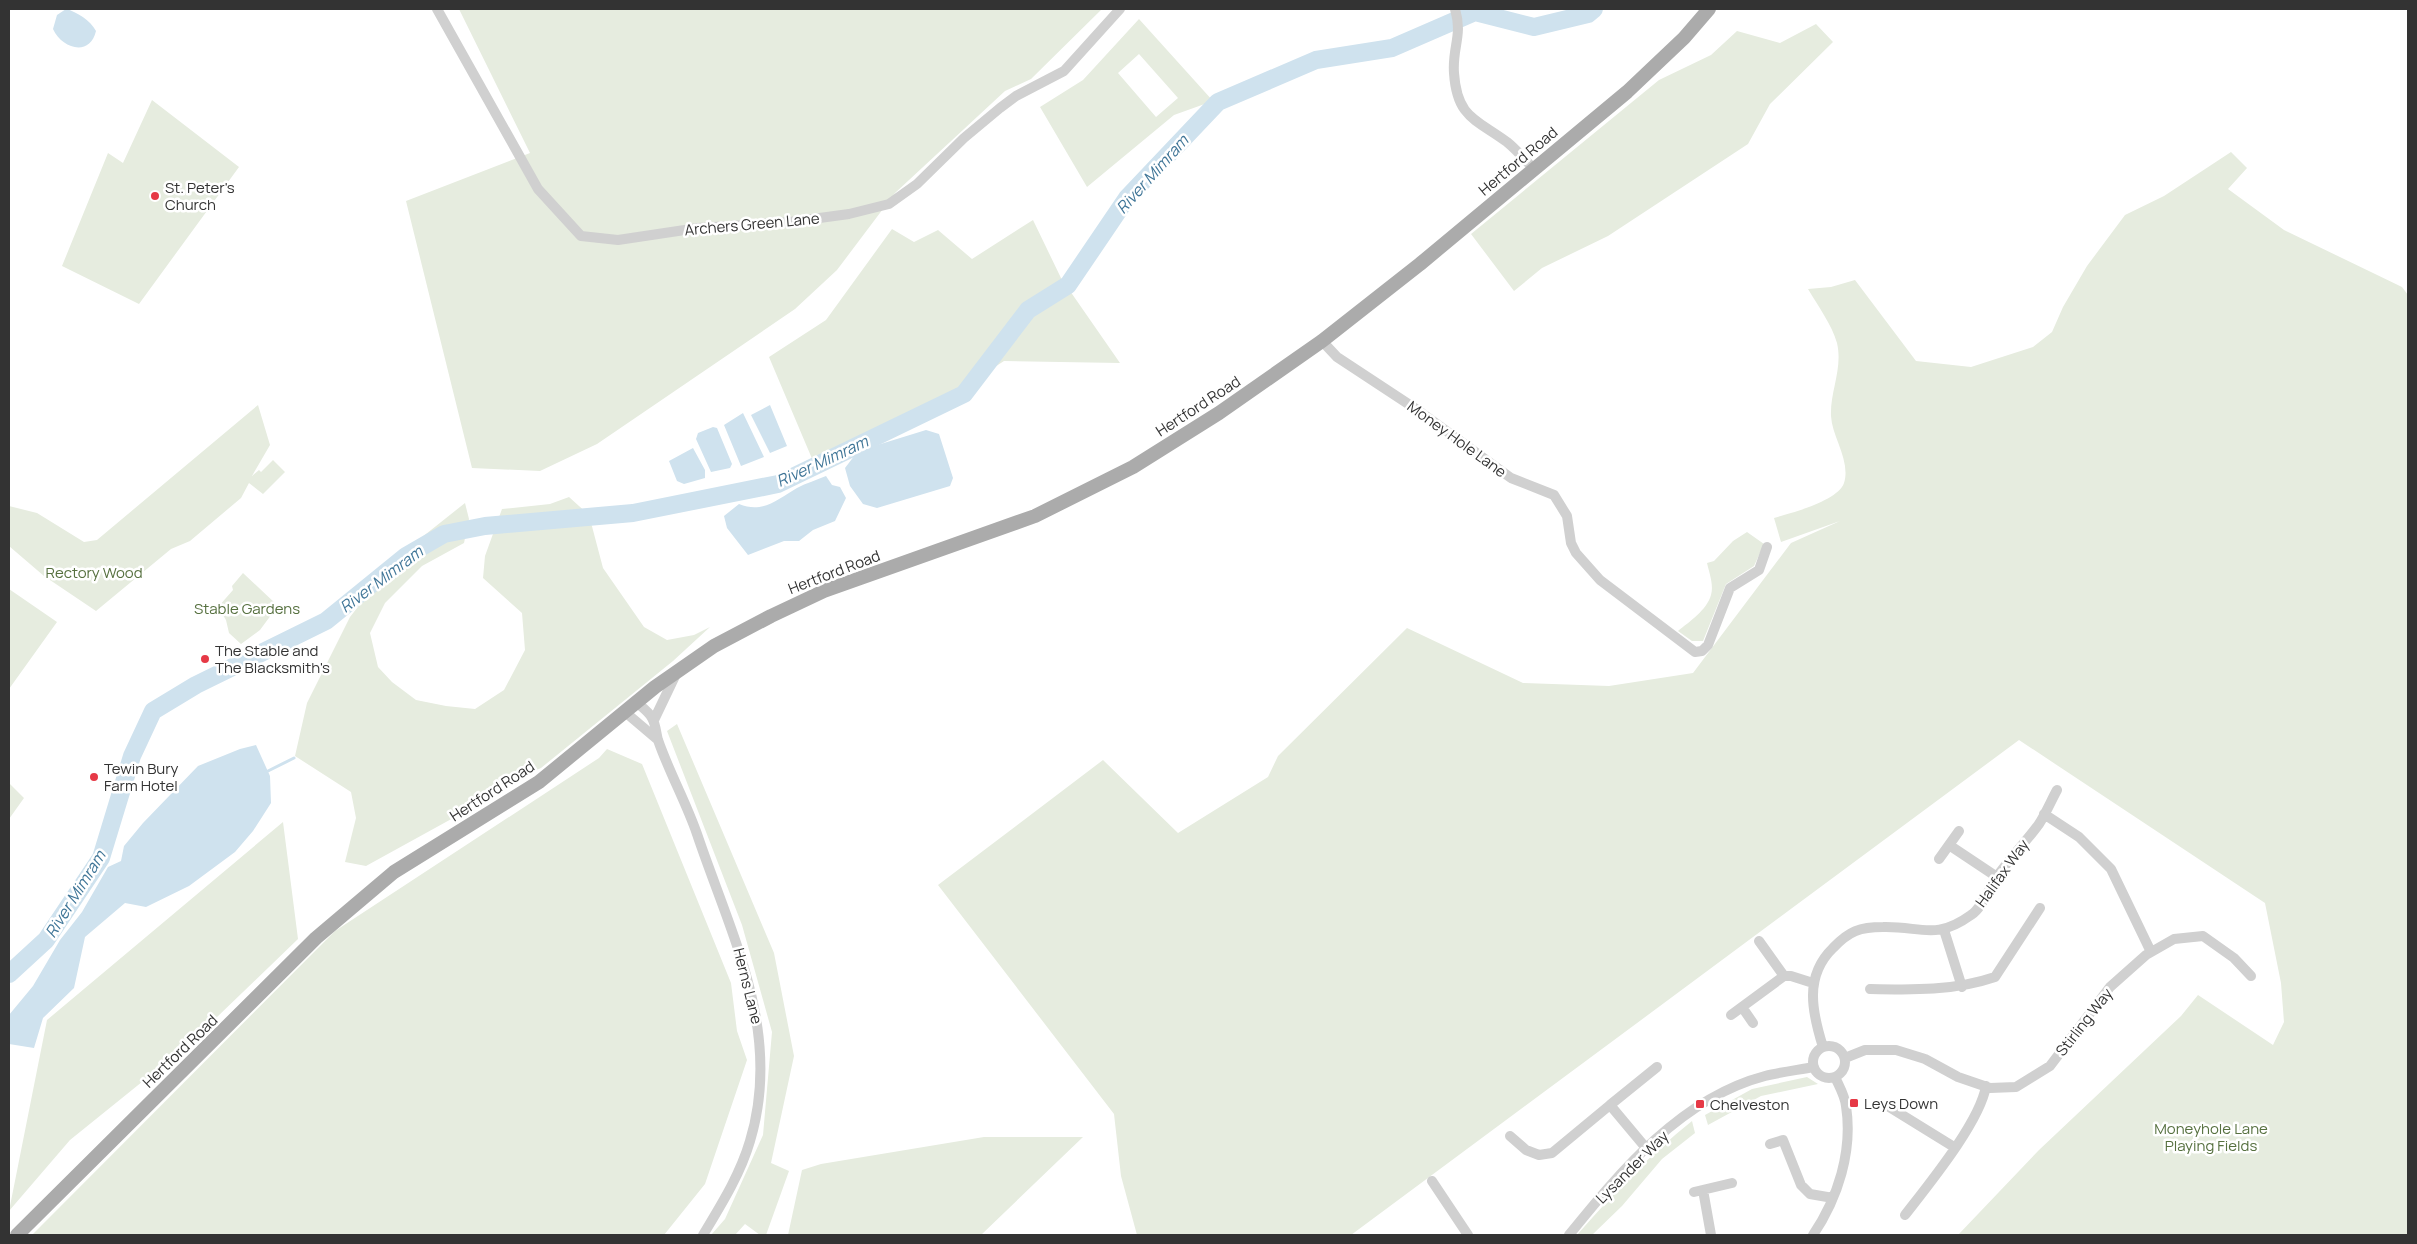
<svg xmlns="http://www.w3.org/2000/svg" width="2417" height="1244" viewBox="0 0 2417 1244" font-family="Manrope,sans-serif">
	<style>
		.green { fill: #e6ecdf; fill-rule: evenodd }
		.water { fill: #cfe2ee }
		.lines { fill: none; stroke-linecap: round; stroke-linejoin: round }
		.stream { stroke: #cfe2ee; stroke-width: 3 }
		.river { stroke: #cfe2ee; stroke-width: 18 }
		.minor { stroke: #d0d0d0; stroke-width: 10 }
		.major { stroke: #ababab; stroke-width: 14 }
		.poi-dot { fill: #e63946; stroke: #fff; stroke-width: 2 }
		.labels { text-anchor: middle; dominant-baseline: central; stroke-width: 5; stroke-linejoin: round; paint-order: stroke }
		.street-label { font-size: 15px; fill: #333; stroke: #fff }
		.poi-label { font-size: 15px; fill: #333; stroke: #fff; text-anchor: start }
		.park-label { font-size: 15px; fill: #56703f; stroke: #fff }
		.water-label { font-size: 16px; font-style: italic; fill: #3f7597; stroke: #fff }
	</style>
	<rect width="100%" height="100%" fill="#fff"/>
	<path class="green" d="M459,9H1102L1031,79L1005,91L895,193L837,270L795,309L597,444L540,471L472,468L406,201L530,153Z
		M1139,19L1213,101L1174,115L1087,187L1040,107L1083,80ZM1139,54L1178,98L1156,117L1118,73Z
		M1816,24L1833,42L1770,104L1748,144L1608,236L1542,268L1514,291L1471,234L1659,80L1711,55L1737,31L1780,43Z
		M152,100L239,167L139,304L62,266L108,153L123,163Z
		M2231,152L2247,168L2228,189L2284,230L2402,287L2408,295V1235H1958L2039,1150L2181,1016L2198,995L2273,1045L2284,1022L2281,983L2265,903L2019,740L1351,1235H1137L1121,1176L1114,1114L938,885L1103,760L1178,833L1268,777L1278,756L1407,628L1523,683L1609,686L1693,673L1791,543L1840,521L1781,542L1774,518C1791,513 1838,501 1844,483C1851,461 1832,437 1831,416C1830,391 1843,369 1837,343C1832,325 1818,306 1808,289L1831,287L1855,280L1916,361L1971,367L2033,347L2052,332L2063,307L2087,266L2125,215L2164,196Z
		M1033,220L1061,278L1120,363L1004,361L941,402L813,461L769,357L826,320L892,229L914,242L938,230L972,259Z
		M258,405L270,445L252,476L259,470L261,472L273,460L285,472L263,494L249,483L241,498L190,541L171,549L96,611L44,576L9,546V506L37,513L84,542L97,540Z
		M569,497L589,515L603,568L644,627L667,640L694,635L710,627L673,661L541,768L479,797L455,817L366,866L345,862L356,818L351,792L295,756L307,703L350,617L397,557L465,503L469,519L464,543L422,566L385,603L370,633L378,667L392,682L416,700L446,706L475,709L504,690L525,650L522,613L483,578L485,556L502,509L550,504Z
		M1747,532L1764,544L1754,566L1726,584L1703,641H1692L1678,631C1689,622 1707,610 1711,595C1714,585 1709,572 1707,563L1714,561L1733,541Z
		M243,573L276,604L277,607L260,630L241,644L229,633L226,620L218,607L233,590L232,586Z
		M9,589L57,622L9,689Z
		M677,724L774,953L794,1056L771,1163L789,1171L766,1235H760L745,1224L735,1235H711L725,1219L763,1135L772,1032L742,925L667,731Z
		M607,749L642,764L731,983L737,1031L747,1060L705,1184L664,1235H32L335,931L599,758Z
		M9,783L24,798L9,819Z
		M283,822L298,939L189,1044L70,1140L9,1211L47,1020Z
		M1807,1077L1818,1084L1761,1096L1708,1125L1705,1115L1752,1089Z
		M1692,1121L1695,1133L1662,1159L1622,1206L1592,1235H1577C1613,1194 1649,1155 1692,1121Z
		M984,1137H1083L981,1235H788L802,1170L821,1164Z"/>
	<path class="water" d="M66,9C77,12 90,20 96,31C90,57 62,49 53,29L57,15Z
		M770,405L787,446L770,453L751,415Z
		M743,413L764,457L741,466L724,425Z
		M713,427L717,428L732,464L730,468L711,472L696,439L698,433Z
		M926,430L939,434L953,478L950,486L877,508L863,504L850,486L845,468L858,451Z
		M693,448L705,470V478L684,484L677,481L669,461Z
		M826,476L832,485L840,487L846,498L835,521L813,530L799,541H784L748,555L727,528L724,516L739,504C763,514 778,499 797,488C806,483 817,480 826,476Z
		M256,745L270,776L271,803L253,831L235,852L189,886L146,907L125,903L85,937L74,988L43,1018L34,1048L9,1044V1015L33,986L60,940L82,912L108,867L121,861L124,846L143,823L198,766L240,749Z"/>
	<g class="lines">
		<path class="stream" d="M268,771L294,758"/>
		<path class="river" d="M9,974L46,940L101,858L132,756L153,711L196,685L326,621L406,556L444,534L485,526L633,513L778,484L964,394L1028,310L1068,285L1127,198L1218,102L1316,60L1392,48L1475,12L1534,27L1588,14L1594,9"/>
		<path class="minor" d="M437,9L538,189L581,236L618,240L698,228L790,222L849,214L889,204L917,184L964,138L1000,108L1016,96L1064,71L1120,9
			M1455,9C1463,36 1452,47 1454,73C1457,118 1476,119 1507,142C1517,150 1525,160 1534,169
			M1322,341L1337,357L1419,411L1511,478L1554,495L1567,516L1571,543L1576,553L1600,580L1695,652L1702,651L1708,645L1730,588L1759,570L1767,547
			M636,702C642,707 649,712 652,718C656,725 656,733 658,740C669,772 686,802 697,834C731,935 783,1032 750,1141C740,1175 721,1205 703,1235
			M625,712L658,740
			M654,720L676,674
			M2044,814L2079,837L2111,869L2151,952
			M1949,845L1997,877
			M1939,859L1959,831
			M1944,930L1962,987
			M1759,941L1784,976
			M1870,989C1913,990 1954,991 1995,977L2040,908
			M1742,1007L1753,1023
			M1731,1015L1784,976H1791L1813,983
			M1813 1062a16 16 0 1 1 32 0a16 16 0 1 1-32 0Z
			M1823,1047C1812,1012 1804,976 1833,948C1849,931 1860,927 1883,927C1921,926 1935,941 1971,915C1982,908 1989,889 1996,878C2009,859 2026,842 2039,824C2046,813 2051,801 2057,790
			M1845,1058L1865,1050H1896L1925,1059L1958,1077L1990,1088L2016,1087L2050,1066L2110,987L2146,955L2174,939L2203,936L2234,958L2251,976
			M1610,1105L1657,1067
			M1886,1105L1954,1147
			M1510,1136L1526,1150L1539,1155L1552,1153L1610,1105L1646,1148
			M1770,1144L1783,1140L1801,1185L1810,1194L1833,1198
			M1432,1181L1468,1235
			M1703,1190L1711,1235
			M1694,1192L1732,1183
			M1905,1215C1929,1184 1980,1122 1986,1086
			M1569,1235C1621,1171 1681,1098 1765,1076C1781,1072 1798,1070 1814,1067
			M1813,1235C1838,1198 1853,1151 1846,1106C1845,1096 1839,1086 1835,1077"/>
		<path class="major" d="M17,1235L316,938L394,872L539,782L655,687L714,646L771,616L824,591L1035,516L1133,467L1219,413L1322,341L1420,264L1627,92L1684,38L1709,9"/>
	</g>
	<g class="poi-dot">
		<circle cx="155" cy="196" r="5"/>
		<circle cx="205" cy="659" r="5"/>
		<circle cx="94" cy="777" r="5"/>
		<rect x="1849" y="1098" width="10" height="10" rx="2.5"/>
		<rect x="1695" y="1099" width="10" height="10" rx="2.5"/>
	</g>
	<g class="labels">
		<g class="street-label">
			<text transform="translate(1518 161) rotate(-40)">Hertford Road</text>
			<text transform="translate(752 224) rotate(-5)">Archers Green Lane</text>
			<text transform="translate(1198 406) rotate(-33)">Hertford Road</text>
			<text transform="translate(1457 439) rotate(36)">Money Hole Lane</text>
			<text transform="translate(834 572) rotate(-21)">Hertford Road</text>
			<text transform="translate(492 791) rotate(-33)">Hertford Road</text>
			<text transform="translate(2002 873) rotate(-54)">Halifax Way</text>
			<text transform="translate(748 986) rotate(76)">Herns Lane</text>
			<text transform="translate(2084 1022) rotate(-52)">Stirling Way</text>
			<text transform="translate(180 1051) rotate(-44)">Hertford Road</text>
			<text transform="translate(1632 1167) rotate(-45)">Lysander Way</text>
		</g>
		<g class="poi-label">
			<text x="165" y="187">St. Peter's<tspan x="165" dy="17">Church</tspan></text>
			<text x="215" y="650">The Stable and<tspan x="215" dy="17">The Blacksmith's</tspan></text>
			<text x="104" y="768">Tewin Bury<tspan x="104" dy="17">Farm Hotel</tspan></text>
			<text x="1864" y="1103">Leys Down</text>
			<text x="1710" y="1104">Chelveston</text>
		</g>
		<g class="park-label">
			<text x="94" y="572">Rectory Wood</text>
			<text x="247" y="608">Stable Gardens</text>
			<text x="2211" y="1128">Moneyhole Lane<tspan x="2211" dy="17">Playing Fields</tspan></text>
		</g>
		<g class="water-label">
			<text transform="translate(1152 174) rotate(-48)">River Mimram</text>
			<text transform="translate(822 461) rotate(-25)">River Mimram</text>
			<text transform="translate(381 579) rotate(-37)">River Mimram</text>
			<text transform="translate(75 894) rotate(-58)">River Mimram</text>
		</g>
	</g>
	<rect width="2417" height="1244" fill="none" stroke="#333333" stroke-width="20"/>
</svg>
